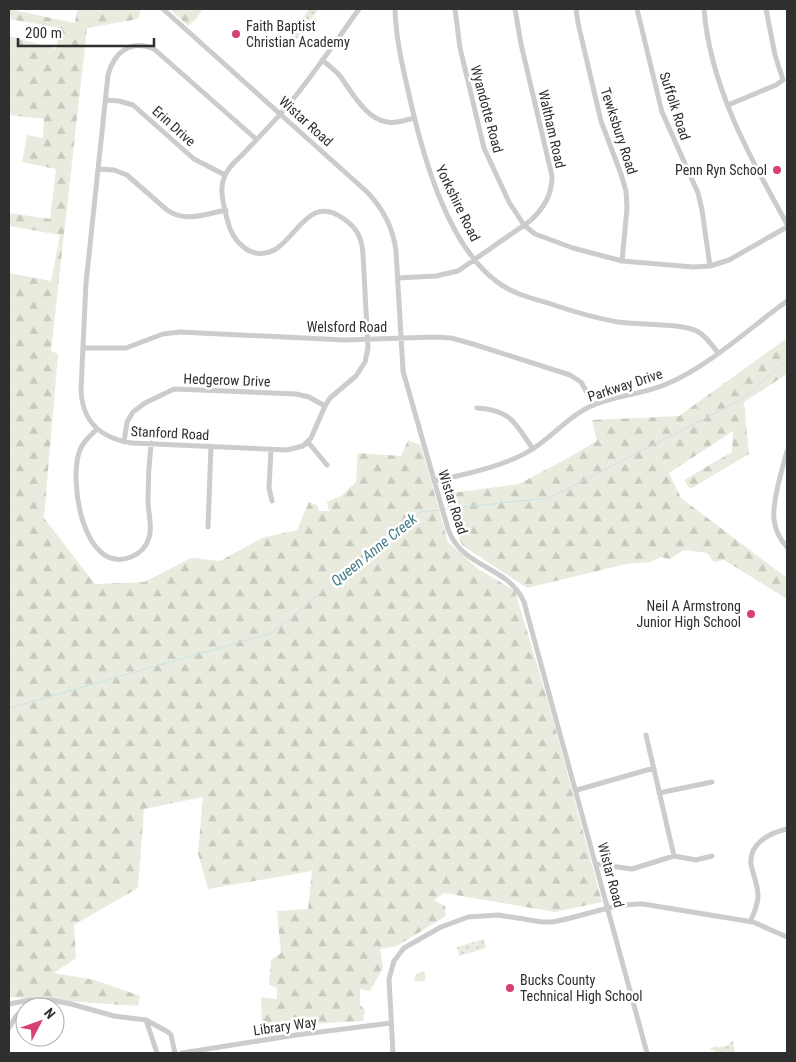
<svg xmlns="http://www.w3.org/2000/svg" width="796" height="1062" viewBox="0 0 796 1062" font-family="'Roboto Condensed',sans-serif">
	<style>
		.grass { fill: url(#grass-dots) }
		.forest { fill: url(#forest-firs) }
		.garden { fill: #e9ebde }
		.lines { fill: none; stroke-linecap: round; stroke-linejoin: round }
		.stream { stroke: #c9e3e7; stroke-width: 1 }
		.street { stroke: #ccc; stroke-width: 5 }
		.poi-dot { fill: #d84071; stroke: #fff; stroke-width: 2 }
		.labels { text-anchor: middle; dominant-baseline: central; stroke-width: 5; stroke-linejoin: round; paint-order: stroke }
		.poi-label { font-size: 14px; fill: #2f2f2f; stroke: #fff; text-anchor: start }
		.street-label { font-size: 14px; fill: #2f2f2f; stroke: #fff }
		.water-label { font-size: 15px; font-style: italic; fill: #407c85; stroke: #fff }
	</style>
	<defs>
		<pattern id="grass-dots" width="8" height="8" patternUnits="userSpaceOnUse" patternTransform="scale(1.25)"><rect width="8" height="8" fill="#e9ebde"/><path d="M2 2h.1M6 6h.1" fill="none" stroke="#c8cabf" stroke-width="1.8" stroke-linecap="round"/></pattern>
		<pattern id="forest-firs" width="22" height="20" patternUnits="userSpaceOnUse" patternTransform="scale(1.25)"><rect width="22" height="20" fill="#e9ebde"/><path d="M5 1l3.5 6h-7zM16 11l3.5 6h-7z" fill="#c8cabf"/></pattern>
	</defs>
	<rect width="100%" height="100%" fill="#fff"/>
	<path class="grass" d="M307,9H319L292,45L283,49L308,10Z
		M484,939L486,948L459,956L457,947Z
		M733,1041L735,1053H715L714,1050L711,1051L710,1048L716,1046L717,1048L729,1045V1043Z"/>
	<path class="forest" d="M9,9L75,23L77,9H141L138,19L87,28L51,351L58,354L44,518L95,584L144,582L191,558L220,561L262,538L297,530L309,502L317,505L319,511H329L327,502L341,496L356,482L358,453L401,456L408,440L421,445L448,542L477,568L515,591L549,705L602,902L555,912L444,893L434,900L445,906L446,916L397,946L380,949L383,968L370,991L360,989V1005L365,1010L363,1021L262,1027L261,997L277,999V988L269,985L271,960L281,953L277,911L308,909L312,871L208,889L198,853L203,797L144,809L138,888L74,925L76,958L54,973L95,980L140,996L138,1006L9,997V453H15L9,452V273L51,281L60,235L9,226V213L50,219L56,169L22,162L27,135L43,138L44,119L9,115V36L56,49L60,28L9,19Z
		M170,9H203L196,19L188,26Z
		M787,338V374L744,402L749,454L690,489L684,480L732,452L733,431L669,473L681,498L787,578V599L724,560L714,562L707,553L684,550L670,559L661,557L650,562L626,564L527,588L462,545L443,494L519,484L566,459L597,441L592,420L679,416Z"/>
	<path class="garden" d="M424,971L426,980C423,981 419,983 414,980L416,974Z"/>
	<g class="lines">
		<path class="stream" d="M445,509L549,498L741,400L787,360
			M9,708L272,633L420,512L441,510"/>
		<path class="street" d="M163,9L366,191C383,208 393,227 396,251L403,371L448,529C462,569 508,565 524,602L647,1053
			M395,9C396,40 403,69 410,99C423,156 447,244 496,281C511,293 530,298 548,303C571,311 594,318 618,322C639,325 679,323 697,331C706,336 712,345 718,353
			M455,9L460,48L484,148L509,202L524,225L535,234L573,248L622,261L693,267L710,266L729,260L787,227
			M576,9L578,23L601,121L621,174L626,191L627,208L622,261
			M637,9L662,112L698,193L702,210L710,266
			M704,9C710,86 750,158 787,224
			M322,60C328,65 335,70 340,76C351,91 366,119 387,122C396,124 405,120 414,118
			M106,100L119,101L133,105L194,159L225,175
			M728,105L776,85L783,80L775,55L766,9
			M256,139L154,49C131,39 114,52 108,75L86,283L81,389C82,422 100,438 132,443L287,450L303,446L311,438L325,406L330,398L356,376L365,362L368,348L363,254C362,238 357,228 344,219C311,194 298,235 276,249C251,263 232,241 227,219C224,206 219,190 224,178C227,168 236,161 243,154C258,138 275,121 289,104C314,74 336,41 359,9
			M99,169L114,170L127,175L167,210C185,223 206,214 226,210
			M398,278L436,276L458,271L530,221C544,208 552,195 552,176L521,44L515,9
			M83,348H126L163,334L180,332L345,340L434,337L451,338L473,344L570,375L581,382L594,405
			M477,408C511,410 515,423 533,449
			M97,429C91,435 83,441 80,450C68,479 83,576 131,557C139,554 146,547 149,538C153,527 148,513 148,501C148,482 149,462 151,443
			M124,442L127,422L133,412L145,403L174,389L296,394L309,397L325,406
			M308,442L327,465
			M271,449L269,488L272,501
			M787,451C784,462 781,473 778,485C773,508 769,528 787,547
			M434,481C466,474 507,466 534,448C553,436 568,417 589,407C614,395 643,395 669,383C709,366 751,327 787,301
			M208,527L211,446
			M646,735L674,856
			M577,790L654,768
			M659,793L712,782
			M596,864L632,869L674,856L696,860L712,856
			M750,922C754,913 758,905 758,896C758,885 753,875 751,864C749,843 770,833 787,829
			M9,1004L30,1000H51L71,1004L114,1016L146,1020L168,1032L171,1035L175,1053
			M28,1007L42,1001
			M146,1020L157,1053
			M9,1028L16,1016L25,1009
			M182,1053L296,1035L391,1023
			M393,1053L389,979L394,961L404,948L441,927L468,917L498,915L542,922H552C583,917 611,903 643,904L753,922L787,937"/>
	</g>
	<g class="poi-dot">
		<circle cx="236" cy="34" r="5"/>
		<circle cx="777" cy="170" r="5"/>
		<circle cx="751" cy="614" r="5"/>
		<circle cx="510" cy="988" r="5"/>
	</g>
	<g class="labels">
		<g class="poi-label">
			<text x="246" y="26">Faith Baptist<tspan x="246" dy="16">Christian Academy</tspan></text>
			<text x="767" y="170" text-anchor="end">Penn Ryn School</text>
			<text x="741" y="606" text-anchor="end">Neil A Armstrong<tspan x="741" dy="16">Junior High School</tspan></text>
			<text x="520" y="980">Bucks County<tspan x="520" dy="16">Technical High School</tspan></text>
		</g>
		<g class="street-label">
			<text transform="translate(675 106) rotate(72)">Suffolk Road</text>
			<text transform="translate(487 109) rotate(75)">Wyandotte Road</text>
			<text transform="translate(306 121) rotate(42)">Wistar Road</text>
			<text transform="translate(174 126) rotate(42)">Erin Drive</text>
			<text transform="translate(552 129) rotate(77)">Waltham Road</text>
			<text transform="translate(619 131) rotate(72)">Tewksbury Road</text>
			<text transform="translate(458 203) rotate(64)">Yorkshire Road</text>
			<text x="347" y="327">Welsford Road</text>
			<text transform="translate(227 380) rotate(2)">Hedgerow Drive</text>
			<text transform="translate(625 385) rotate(-18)">Parkway Drive</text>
			<text transform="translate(170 433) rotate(3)">Stanford Road</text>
			<text transform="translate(453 502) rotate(72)">Wistar Road</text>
			<text transform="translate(611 875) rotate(75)">Wistar Road</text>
			<text transform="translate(285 1026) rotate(-8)">Library Way</text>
		</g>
		<g class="water-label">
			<text transform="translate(374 550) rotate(-39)">Queen Anne Creek</text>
		</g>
	</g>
	<rect width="796" height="1062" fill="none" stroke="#2f2f2f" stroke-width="20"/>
	<g transform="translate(40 1022) rotate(49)"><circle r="24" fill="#ffffff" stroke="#acacac"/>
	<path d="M0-4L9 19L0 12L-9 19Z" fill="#d84071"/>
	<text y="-8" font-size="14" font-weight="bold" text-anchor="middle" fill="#2f2f2f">N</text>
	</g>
	<path d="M18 38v8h136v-8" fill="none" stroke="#2f2f2f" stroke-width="2.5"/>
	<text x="25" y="38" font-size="15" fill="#2f2f2f" stroke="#ffffff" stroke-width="4" paint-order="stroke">200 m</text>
</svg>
